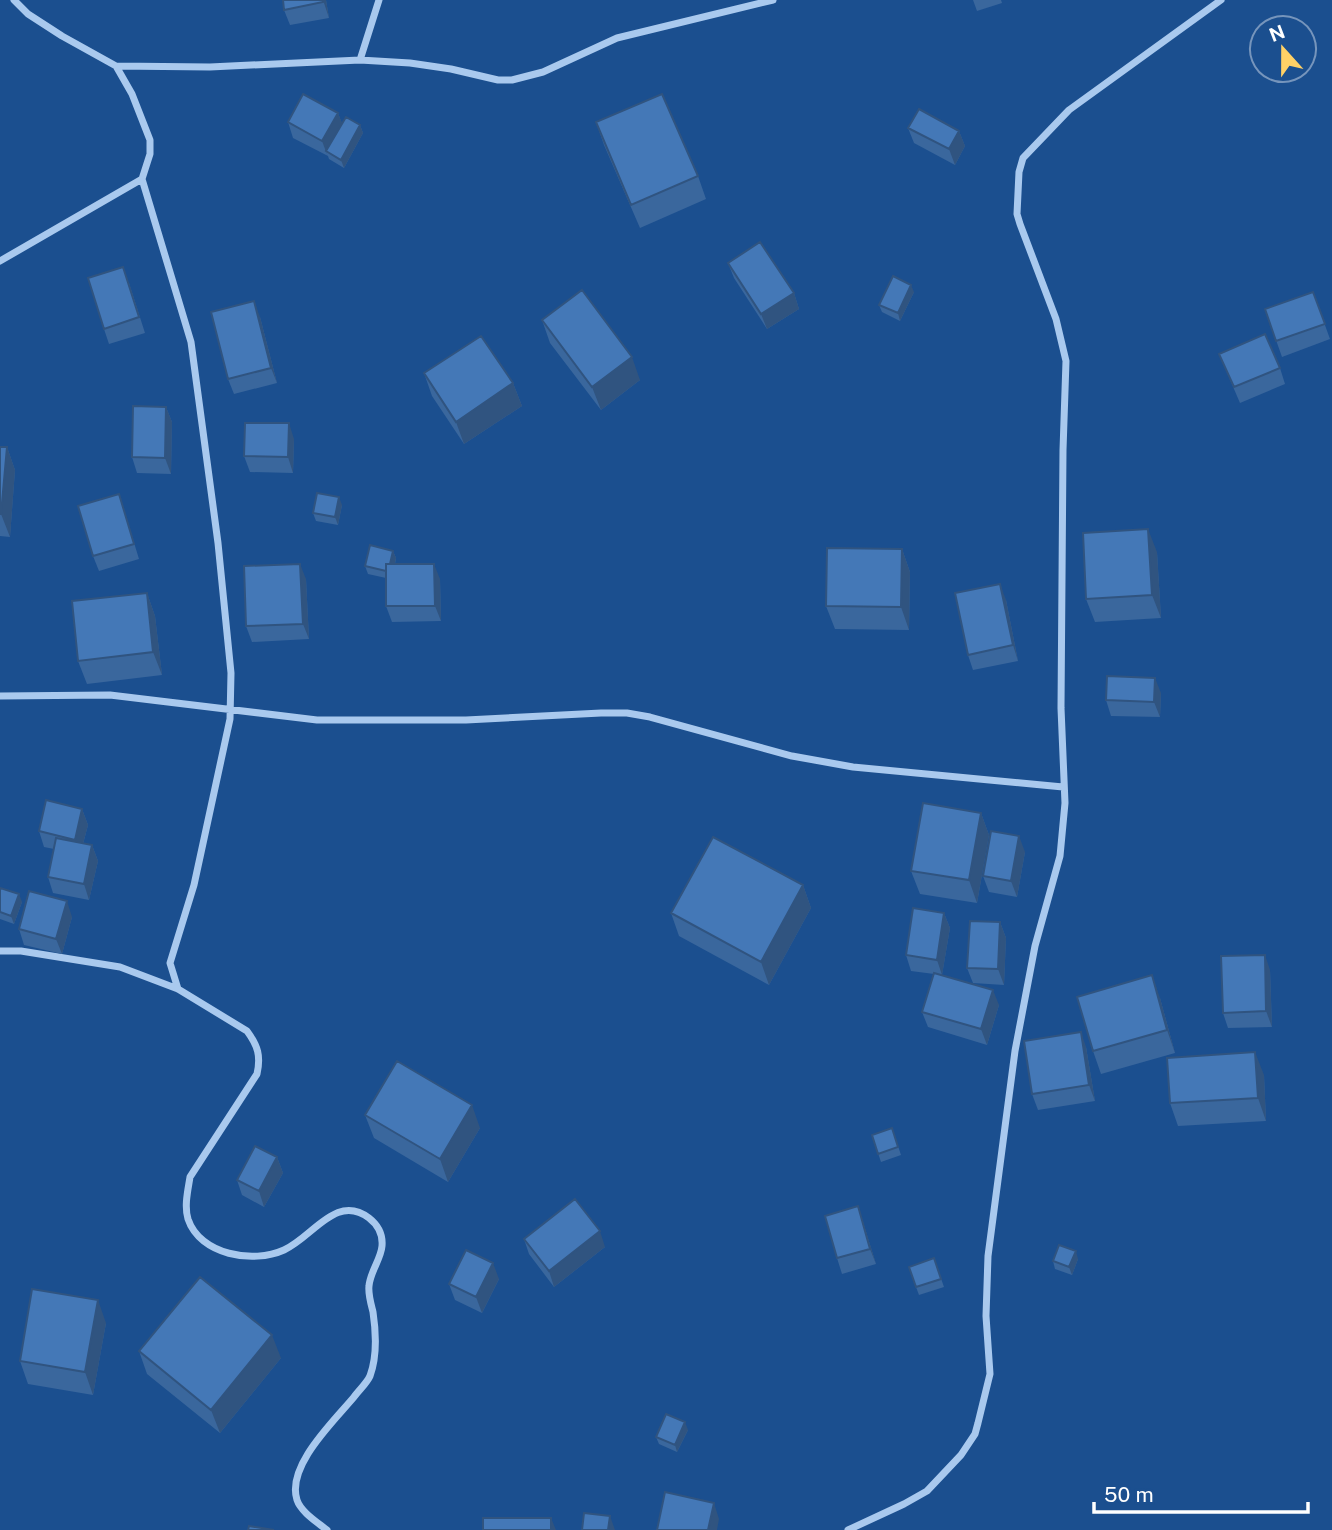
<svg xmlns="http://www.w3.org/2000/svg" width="1332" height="1530" viewBox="0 0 1332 1530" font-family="'Public Sans',sans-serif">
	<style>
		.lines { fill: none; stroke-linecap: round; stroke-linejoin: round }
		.street { stroke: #a9c9ee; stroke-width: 7 }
		.wall { fill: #3a679d }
		.shaded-wall { fill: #305480 }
		.building { fill: #4478b7; stroke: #305480; stroke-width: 2 }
	</style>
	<rect width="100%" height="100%" fill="#1b4f8f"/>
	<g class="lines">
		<path class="street" d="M360,60L379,0
			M116,66L210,67L360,60L410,63L451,69L498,80H512L543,72L617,38L773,0
			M142,179L191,342L218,543L231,673L230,719L194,885L170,963L178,989
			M0,261L142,179L150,154V140L132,94L116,66L62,36L28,14L14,0
			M0,696L110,695L317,720H466L601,713H627L650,717L792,756L853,767L1063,787
			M0,951H21L120,967L178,989L247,1031C258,1046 261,1056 257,1074L190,1177C188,1190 184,1206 188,1219C200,1255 253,1264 284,1250C313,1237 336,1193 369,1218C378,1225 383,1234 382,1246C381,1259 370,1272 369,1286C368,1294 371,1304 373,1312C376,1332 377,1357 370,1376C367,1383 359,1390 354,1397C334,1421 286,1466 297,1500C301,1512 317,1522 327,1530
			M848,1530L904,1504L927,1491L961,1455L975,1434L978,1423L990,1374L986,1316L988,1256L1015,1051L1035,946L1060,856L1065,803L1061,708L1063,450L1066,361L1056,319L1020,224L1017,214L1019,172L1023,158L1069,110L1221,0"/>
	</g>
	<path class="wall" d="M283,0H326L329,18L290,25L284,10Z
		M973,0H1001L1002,3L977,11Z
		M338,113L342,124L360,125L363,133L344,168L329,159L328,156L293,138L288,122Z
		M596,122L698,176L706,199L640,228L604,145Z
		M908,128L959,131L965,146L955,165L914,143Z
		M728,263L794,293L799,309L767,329L734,278Z
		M129,283L145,333L109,344L104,329Z
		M914,292L900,321L882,312L879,305Z
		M1313,292L1330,339L1282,357L1265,309Z
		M260,317L277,383L234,394L228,379Z
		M542,320L640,380L601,410L550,343Z
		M1219,354L1280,368L1285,384L1240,403Z
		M424,373L513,383L522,406L464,444L432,396Z
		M166,407L172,422L171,474L137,473L132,457Z
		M294,439L293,473L250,472L244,456Z
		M0,447H7L15,470L10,537L0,536Z
		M342,505L338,525L316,521L313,513Z
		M124,510L139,559L99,571L93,556Z
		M902,549L910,572L909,630L835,629L826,606Z
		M393,551L396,558L395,564L440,579L441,621L392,622L386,606V578L368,574L365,566Z
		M1157,552L1161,618L1095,622L1086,599Z
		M306,579L309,639L252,642L246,626Z
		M147,593L155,616L162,675L87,684L78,661Z
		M1006,600L1018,661L973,670L968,655Z
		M1161,693L1160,717L1111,716L1106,700Z
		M82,809L88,825L83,844L92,845L98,861L89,900L53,893L48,877L54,849L44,847L39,831Z
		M981,813L989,835L977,903L920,894L911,871Z
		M1025,852L1017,897L989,892L983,876Z
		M803,885L811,908L769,985L679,936L671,913Z
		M0,888L22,902L14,924L0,919Z
		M944,913L950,928L942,975L999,1005L987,1045L928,1027L922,1012L934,974L911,971L906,955Z
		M72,917L62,954L24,945L19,929Z
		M1000,922L1006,938L1004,985L973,983L967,968Z
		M1270,970L1272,1027L1228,1028L1223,1013Z
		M1160,998L1175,1053L1101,1074L1093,1051Z
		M1086,1047L1095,1101L1038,1110L1032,1094Z
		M1264,1075L1266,1121L1178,1126L1170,1103Z
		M365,1115L480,1128L448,1182L374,1138Z
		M892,1128L901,1155L881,1162L872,1135Z
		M277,1157L283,1173L264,1207L242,1195L237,1180Z
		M858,1206L876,1264L842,1274L837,1258Z
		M524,1239L605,1247L554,1287L529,1254Z
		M934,1258L944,1287L919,1295L916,1287Z
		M1078,1259L1072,1275L1055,1269L1053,1261Z
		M499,1279L482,1313L455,1300L449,1284Z
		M106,1323L93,1395L28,1384L20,1361Z
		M139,1351L281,1358L220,1433L147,1374Z
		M688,1430L677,1452L659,1444L656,1437Z"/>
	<path class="shaded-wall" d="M323,0H326L329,18Z
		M338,113L344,128L326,151L328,157L322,141Z
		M360,125L363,133L344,168L341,160Z
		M959,131L965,146L955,165L949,149Z
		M911,285L914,292L900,321L898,313Z
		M794,293L799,309L767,329L761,314Z
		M254,301L260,317L277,383L271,368Z
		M632,357L640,380L601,410L592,387Z
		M513,383L522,406L464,444L456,422Z
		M166,407L172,422L171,474L165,458Z
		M289,423L294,439L293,473L288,457Z
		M7,447L15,470L10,537L1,514Z
		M339,497L342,505L338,525L335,517Z
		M1148,529L1157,552L1161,618L1152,595Z
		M902,549L910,572L909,630L901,607Z
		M393,551L396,558L391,580L388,572Z
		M300,564L306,579L309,639L303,624Z
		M434,564L440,579L441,621L435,606Z
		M1000,584L1006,600L1018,661L1013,645Z
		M147,593L155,616L162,675L153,652Z
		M1155,678L1161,693L1160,717L1154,702Z
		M82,809L88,825L80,855L75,840Z
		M981,813L989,835L977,903L969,880Z
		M1019,836L1025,852L1017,897L1011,881Z
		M92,845L98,861L89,900L84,884Z
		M803,885L811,908L769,985L761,962Z
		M19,894L22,902L14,924L11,916Z
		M67,901L72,917L62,954L56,939Z
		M944,913L950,928L942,975L937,960Z
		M1000,922L1006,938L1004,985L998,969Z
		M1265,955L1270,970L1272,1027L1266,1011Z
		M1152,975L1160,998L1175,1053L1167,1030Z
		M993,990L999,1005L987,1045L981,1029Z
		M1081,1032L1086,1047L1095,1101L1089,1085Z
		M1255,1052L1264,1075L1266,1121L1258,1098Z
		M472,1105L480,1128L448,1182L440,1159Z
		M277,1157L283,1173L264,1207L259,1191Z
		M858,1206L863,1222L876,1264L870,1249Z
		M600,1231L605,1247L554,1287L549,1271Z
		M1076,1251L1078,1259L1072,1275L1069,1267Z
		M493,1263L499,1279L482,1313L476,1297Z
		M98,1300L106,1323L93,1395L85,1372Z
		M272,1335L281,1358L220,1433L211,1410Z
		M685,1422L688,1430L677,1452L675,1445Z
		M714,1503L719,1519L717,1530H708Z
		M610,1516L615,1530H608Z
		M551,1518L556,1530H551Z"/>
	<path class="building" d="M283,0H323V2L284,10Z
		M303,94L338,113L322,141L288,122Z
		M662,94L698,176L631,205L596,122Z
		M919,109L959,131L949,149L908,128Z
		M346,117L360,125L341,160L326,151Z
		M760,242L794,293L761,314L728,263Z
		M123,267L139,317L104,329L88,278Z
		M893,276L911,285L898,313L879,305Z
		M582,290L632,357L592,387L542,320Z
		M1313,292L1325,324L1276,341L1265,309Z
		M254,301L271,368L228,379L211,312Z
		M1265,334L1280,368L1234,387L1219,354Z
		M481,336L513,383L456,422L424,373Z
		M133,406L166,407L165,458L132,457Z
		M245,423H289L288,457L244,456Z
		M0,447H7L1,514H0Z
		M317,493L339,497L335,517L313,513Z
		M119,494L134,544L93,556L78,506Z
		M1148,529L1152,595L1086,599L1083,533Z
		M370,545L393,551L390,564H386V571L365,566Z
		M827,548L902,549L901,607L826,606Z
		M300,564L303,624L246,626L244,566Z
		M386,564H434L435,606H386Z
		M1000,584L1013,645L968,655L955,593Z
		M147,593L153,652L78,661L72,601Z
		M1107,676L1155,678L1154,702L1106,700Z
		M46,800L82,809L75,840L39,831Z
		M923,803L981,813L969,880L911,871Z
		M991,831L1019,836L1011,881L983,876Z
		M713,837L803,885L761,962L671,913Z
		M56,838L92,845L84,884L48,877Z
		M0,888L19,894L11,916L0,912Z
		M29,891L67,901L56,939L19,929Z
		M913,908L944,913L937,960L906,955Z
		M970,921L1000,922L998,969L967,968Z
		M1265,955L1266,1011L1223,1013L1221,956Z
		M934,973L993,990L981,1029L922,1012Z
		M1152,975L1167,1030L1093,1051L1077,997Z
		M1081,1032L1089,1085L1032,1094L1024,1041Z
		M1255,1052L1258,1098L1170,1103L1167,1058Z
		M397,1061L472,1105L440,1159L365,1115Z
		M892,1128L898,1147L878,1154L872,1135Z
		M255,1146L277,1157L259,1191L237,1180Z
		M575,1199L600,1231L549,1271L524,1239Z
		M858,1206L870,1249L837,1258L825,1216Z
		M1059,1245L1076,1251L1069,1267L1053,1261Z
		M466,1250L493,1263L476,1297L449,1284Z
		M934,1258L941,1279L916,1287L909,1267Z
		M200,1277L272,1335L211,1410L139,1351Z
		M32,1289L98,1300L85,1372L20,1361Z
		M666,1414L685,1422L675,1445L656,1437Z
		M665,1492L714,1503L708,1530H657Z
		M584,1513L610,1516L608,1530H582Z
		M483,1518H551V1530H483Z
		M249,1526L274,1530H248Z"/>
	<g transform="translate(1283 49) rotate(339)"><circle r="33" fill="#1b4f8f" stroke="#7695bc" stroke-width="2"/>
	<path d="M0-5L12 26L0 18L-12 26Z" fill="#ffd166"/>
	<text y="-10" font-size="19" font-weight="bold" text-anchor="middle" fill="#ffffff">N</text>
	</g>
	<path d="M1094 1502v10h214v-10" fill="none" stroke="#ffffff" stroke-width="3.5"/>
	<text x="1104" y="1502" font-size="21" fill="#ffffff" stroke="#1b4f8f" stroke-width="5" paint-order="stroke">50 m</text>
</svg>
